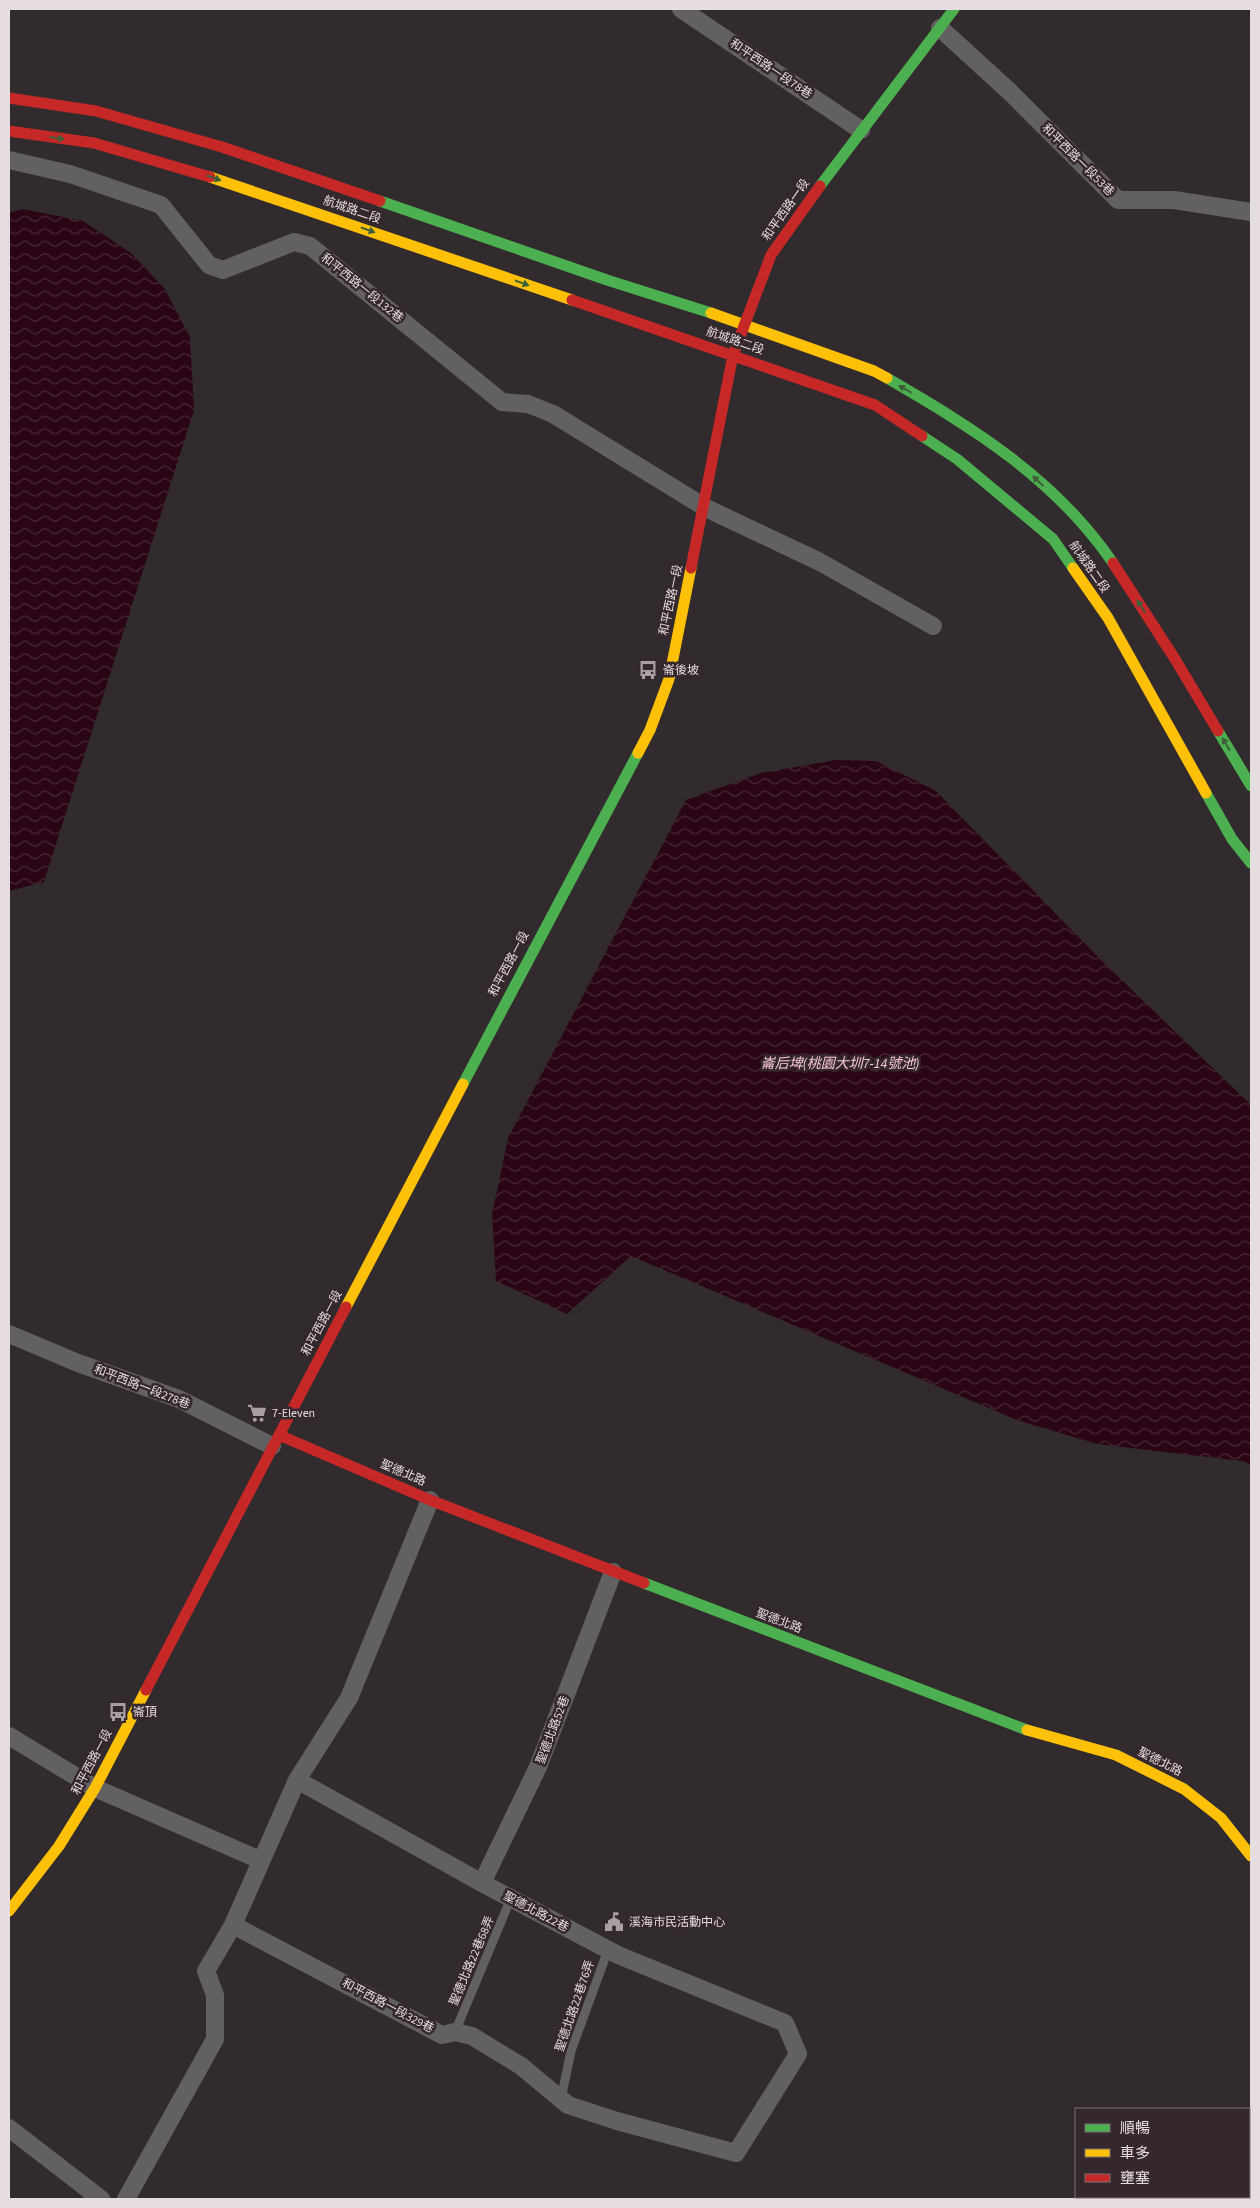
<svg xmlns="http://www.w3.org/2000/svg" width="1260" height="2208" viewBox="0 0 1260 2208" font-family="'Source Sans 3','Noto Sans TC',sans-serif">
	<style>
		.water { fill: url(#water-waves) }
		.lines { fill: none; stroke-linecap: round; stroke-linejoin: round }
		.lane { stroke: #626061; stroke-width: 9 }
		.street { stroke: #626061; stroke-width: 18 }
		.fast { stroke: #4caf50; stroke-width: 11 }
		.slow { stroke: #ffc107; stroke-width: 11 }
		.jam { stroke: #c62828; stroke-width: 11 }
		.oneway { fill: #3e5e3a }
		.labels { text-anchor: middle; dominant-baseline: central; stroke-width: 5; stroke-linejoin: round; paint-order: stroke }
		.street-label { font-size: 12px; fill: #e6dde0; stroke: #35282c }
		.poi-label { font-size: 12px; fill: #e6dde0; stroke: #35282c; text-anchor: start }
		.water-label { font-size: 14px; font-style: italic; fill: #f9c7d7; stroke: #35282c }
	</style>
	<defs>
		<pattern id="water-waves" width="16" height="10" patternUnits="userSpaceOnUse" patternTransform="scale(1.25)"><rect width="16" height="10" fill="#290515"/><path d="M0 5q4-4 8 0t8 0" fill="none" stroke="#482937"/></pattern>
	</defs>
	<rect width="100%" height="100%" fill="#322b2d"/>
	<path class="water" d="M23,209L83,221L131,253L164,288L190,337L194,410L44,882L9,891V213Z
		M836,760L876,761L936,791L1101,960L1251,1105V1465L1242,1461L1097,1444L1017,1420L631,1256L567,1314L496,1281L492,1215L508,1138L686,800L761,773Z"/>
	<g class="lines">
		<path class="lane" d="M455,2032L511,1898
			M561,2099L571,2051L608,1950"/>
		<path class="street" d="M681,9L861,130
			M940,28L1010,92L1118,200H1174L1251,212
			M9,160L70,174L161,205L209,265L223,270L294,242L310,246L502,402L528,404L553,414L706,508L820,562L933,626
			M9,1334L78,1363L179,1399L272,1446
			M9,1736L95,1788L260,1860
			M482,1883L538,1767L613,1572
			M233,1925L442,2035L455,2032L472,2036L521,2066L568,2105L617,2121L736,2153L798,2054L785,2023L618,1955L482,1883L297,1780
			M9,2128L101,2199
			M126,2199L215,2039V1995L206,1971L233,1925L297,1780L349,1698L430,1500"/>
		<path class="fast" d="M820,186L954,9
			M380,201L607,280L711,313
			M887,378C973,428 1055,478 1113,563
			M922,436L957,459L1053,539L1073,568
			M1218,731L1251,786
			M1206,793L1232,839L1251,863
			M463,1084L638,753
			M644,1583L1027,1730"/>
		<path class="slow" d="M210,177L572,300
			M711,313L874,371L887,378
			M1073,568L1108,618L1206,793
			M638,753L650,730L669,679L691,568
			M346,1307L463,1084
			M1027,1730L1116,1755L1184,1789L1221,1818L1251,1856
			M9,1911L59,1846L95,1788L146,1690"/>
		<path class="jam" d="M9,98L96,111L222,147L380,201
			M9,131L94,143L210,177
			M572,300L875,405L922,436
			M1113,563L1175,659L1218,731
			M691,568L733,355L771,255L820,186
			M279,1435L430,1500L644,1583
			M146,1690L346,1307"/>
	</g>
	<defs><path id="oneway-solid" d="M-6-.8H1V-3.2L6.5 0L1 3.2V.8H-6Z" transform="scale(1.25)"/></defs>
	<g class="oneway">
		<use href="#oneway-solid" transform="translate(57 138) rotate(8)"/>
		<use href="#oneway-solid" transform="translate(214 178) rotate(19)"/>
		<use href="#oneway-solid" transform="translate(368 230) rotate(19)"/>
		<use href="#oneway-solid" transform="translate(522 283) rotate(19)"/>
		<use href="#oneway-solid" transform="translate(905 389) rotate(-150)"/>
		<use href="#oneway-solid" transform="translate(1038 481) rotate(-137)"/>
		<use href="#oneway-solid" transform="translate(1141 606) rotate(-123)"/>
		<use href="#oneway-solid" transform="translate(1226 744) rotate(-121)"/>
	</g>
	<defs>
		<g id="bus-bare" transform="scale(1.5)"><path d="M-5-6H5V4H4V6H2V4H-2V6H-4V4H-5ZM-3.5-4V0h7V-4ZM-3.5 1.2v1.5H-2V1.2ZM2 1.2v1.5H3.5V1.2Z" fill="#a79fa1" stroke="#35282c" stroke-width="2.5" paint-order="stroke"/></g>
		<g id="supermarket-bare" transform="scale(1.5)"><path d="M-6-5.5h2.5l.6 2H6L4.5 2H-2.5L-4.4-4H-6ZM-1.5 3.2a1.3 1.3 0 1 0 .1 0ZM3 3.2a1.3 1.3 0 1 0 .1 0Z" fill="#a79fa1" stroke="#35282c" stroke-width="2.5" paint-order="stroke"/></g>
		<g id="civic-bare" transform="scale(1.5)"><path d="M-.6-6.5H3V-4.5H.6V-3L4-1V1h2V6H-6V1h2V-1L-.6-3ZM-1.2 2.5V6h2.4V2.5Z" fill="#a79fa1" stroke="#35282c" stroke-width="2.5" paint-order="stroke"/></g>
	</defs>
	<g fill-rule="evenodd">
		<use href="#bus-bare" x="648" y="670"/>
		<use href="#supermarket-bare" x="257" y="1413"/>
		<use href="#bus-bare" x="118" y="1712"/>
		<use href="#civic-bare" x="614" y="1922"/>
	</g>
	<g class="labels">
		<g class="street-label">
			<text transform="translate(771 69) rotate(34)">和平西路一段78巷</text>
			<text transform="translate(1078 160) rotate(45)">和平西路一段53巷</text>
			<text transform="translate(352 210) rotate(19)">航城路二段</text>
			<text transform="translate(786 210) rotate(-55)">和平西路一段</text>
			<text transform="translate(362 288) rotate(39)">和平西路一段132巷</text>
			<text transform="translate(735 341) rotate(19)">航城路二段</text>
			<text transform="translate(1089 567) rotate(55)">航城路二段</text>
			<text transform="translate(671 600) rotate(-78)">和平西路一段</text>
			<text transform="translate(509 964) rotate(-62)">和平西路一段</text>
			<text transform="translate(322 1323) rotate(-62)">和平西路一段</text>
			<text transform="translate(142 1387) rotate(21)">和平西路一段278巷</text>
			<text transform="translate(403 1473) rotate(23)">聖德北路</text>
			<text transform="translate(779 1621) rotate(21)">聖德北路</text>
			<text transform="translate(553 1730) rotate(-69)">聖德北路52巷</text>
			<text transform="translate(92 1762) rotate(-62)">和平西路一段</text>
			<text transform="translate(1160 1762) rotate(27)">聖德北路</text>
			<text transform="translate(536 1912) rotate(28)">聖德北路22巷</text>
			<text transform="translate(472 1961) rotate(-67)">聖德北路22巷68弄</text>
			<text transform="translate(388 2006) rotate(28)">和平西路一段329巷</text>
			<text transform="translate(575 2006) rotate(-71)">聖德北路22巷76弄</text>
		</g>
		<g class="poi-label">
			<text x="663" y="670">崙後坡</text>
			<text x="272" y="1413">7-Eleven</text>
			<text x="133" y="1712">崙頂</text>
			<text x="629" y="1922">溪海市民活動中心</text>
		</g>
		<g class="water-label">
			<text x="840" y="1064">崙后埤(桃園大圳7-14號池)</text>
		</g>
	</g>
	<rect width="1260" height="2208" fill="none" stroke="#e6dde0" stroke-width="20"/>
	<rect x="1075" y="2108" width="175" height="90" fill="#35282c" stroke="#7c7074"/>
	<rect x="1085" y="2124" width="25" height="8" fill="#4caf50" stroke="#7c7074"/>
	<text x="1120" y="2133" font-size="15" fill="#e6dde0">順暢</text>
	<rect x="1085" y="2149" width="25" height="8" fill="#ffc107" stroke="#7c7074"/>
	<text x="1120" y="2158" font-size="15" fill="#e6dde0">車多</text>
	<rect x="1085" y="2174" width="25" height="8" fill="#c62828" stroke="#7c7074"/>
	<text x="1120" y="2183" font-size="15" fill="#e6dde0">壅塞</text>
</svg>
